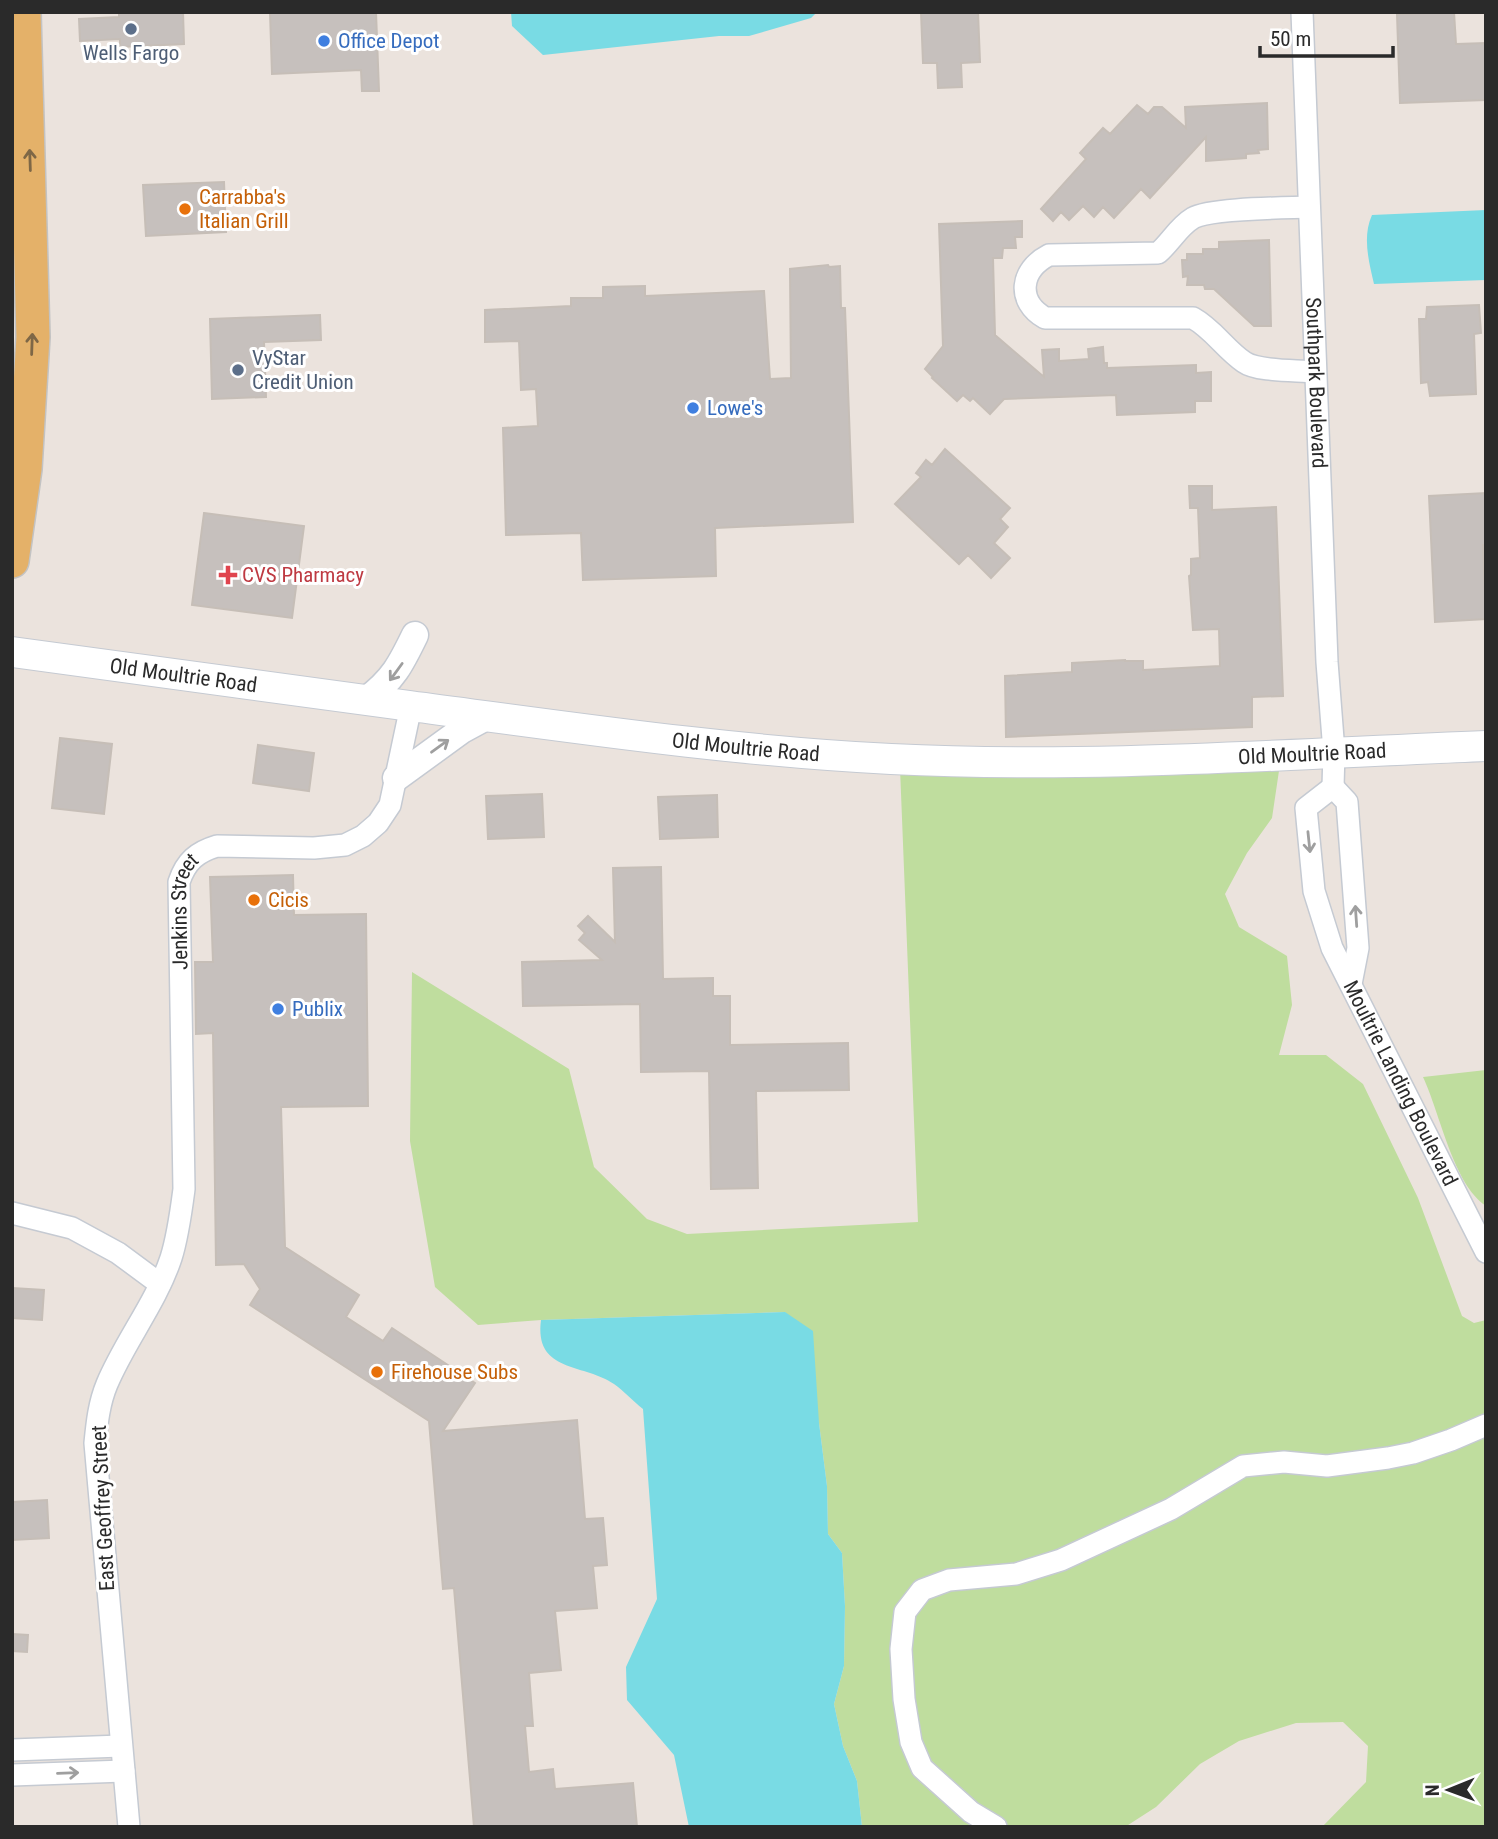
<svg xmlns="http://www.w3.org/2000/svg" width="1498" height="1839" viewBox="0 0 1498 1839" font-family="'Roboto Condensed',sans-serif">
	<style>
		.green { fill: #bfdd9e }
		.water { fill: #79dbe4 }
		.building { fill: #c6c0bd; stroke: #c6beb7; stroke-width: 2 }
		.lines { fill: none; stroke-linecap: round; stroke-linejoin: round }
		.minor-casing { stroke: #c5cad2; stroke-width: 24 }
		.tertiary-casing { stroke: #c5cad2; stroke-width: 29 }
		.secondary-casing { stroke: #c5cad2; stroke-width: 32 }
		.primary-casing { stroke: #c3c3c3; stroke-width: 36 }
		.minor { stroke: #fff; stroke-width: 21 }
		.tertiary { stroke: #fff; stroke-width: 26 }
		.secondary { stroke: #fff; stroke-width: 30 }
		.primary { stroke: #e4b169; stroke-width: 33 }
		.oneway { stroke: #7e6746 }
		.oneway2 { stroke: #9f9f9f }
		.service-dot { fill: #5c6f8a; stroke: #fff; stroke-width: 2.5 }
		.shop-dot { fill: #3f7fe0; stroke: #fff; stroke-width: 2.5 }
		.food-dot { fill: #e8710a; stroke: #fff; stroke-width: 2.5 }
		.health-dot { fill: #e0444e; stroke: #fff; stroke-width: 2.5 }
		.labels { text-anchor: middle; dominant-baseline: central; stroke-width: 6; stroke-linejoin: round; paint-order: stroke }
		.shop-label { font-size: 21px; fill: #366cbe; stroke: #fff; text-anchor: start }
		.service-label { font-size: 21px; fill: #4e5e75; stroke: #fff }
		.food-label { font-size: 21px; fill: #c56008; stroke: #fff; text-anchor: start }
		.street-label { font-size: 21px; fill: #2a2a2a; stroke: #fff }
		.health-label { font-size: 21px; fill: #be3a42; stroke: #fff; text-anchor: start }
	</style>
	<rect width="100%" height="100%" fill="#ebe3dd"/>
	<path class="green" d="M1280,764L1272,818L1247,853L1225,894L1239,927L1287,956L1292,1005L1279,1055H1326L1363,1084L1418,1198L1462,1316L1474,1323L1486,1320V1827H1322L1366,1782L1368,1746L1343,1722L1296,1723L1239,1741L1200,1764L1156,1807L1125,1827H862L857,1781L843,1746L834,1704L844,1666L845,1606L842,1553L828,1534L827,1486L819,1423L785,1312L541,1320L478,1325L435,1287L410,1141L412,972L569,1069L594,1167L647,1219L687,1234L918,1222L900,768Z
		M1486,1070V1206C1453,1184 1440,1113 1423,1077Z"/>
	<path class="water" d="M511,12H817L811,18L749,36H719L543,55L512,26Z
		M1486,210V280L1374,284C1369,262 1362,237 1372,215Z
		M785,1312L813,1331L819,1423L827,1486L828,1534L842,1553L845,1606L844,1666L834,1704L843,1746L857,1781L862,1827H689L674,1755L627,1700L626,1667L657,1599L643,1409C633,1401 624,1391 614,1384C583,1363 534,1373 541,1320Z"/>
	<path class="building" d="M119,12H183L184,44L120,47V39L80,41L79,19L119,17Z
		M270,12H376L379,91H362L361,70L272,74Z
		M921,12H978L980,62L961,63L962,87L938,88L937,63H923Z
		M1454,12L1456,44L1486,43V100L1400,103L1397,14Z
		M1267,103L1268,149L1258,150L1259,153L1246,154V158L1206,161V137L1150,198L1141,189L1114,218L1103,207L1094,217L1083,206L1069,220L1061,212L1053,221L1041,209L1086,159L1080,153L1103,128L1110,134L1137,105L1148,114L1154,107H1162L1186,128L1185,107Z
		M224,182L226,232L146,236L143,185Z
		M1022,221V237H1015L1016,248H1003L1002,258H993L995,335L1044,377L1042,350L1059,349V361L1089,359L1088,349L1103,347L1104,363H1107V368L1196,365V373L1211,372V401H1195V412L1117,415L1116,395L1004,399L990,414L973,398L970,401L963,395L957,401L932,378L933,377L925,369L943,346L939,224Z
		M1269,240L1271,326H1254L1214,289H1205L1204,285H1187L1188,276L1183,277L1182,260H1187V254H1203V249H1219V242Z
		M828,265L829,267L840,266L841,308H845L853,522L715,528L716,576L583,580L581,533L506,535L503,428L538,426L536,389L521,390L519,341L485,342V310L571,306V298H603V287L645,286V296L764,291L770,379L791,378L790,269Z
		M1479,305L1481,333L1474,334L1476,394L1430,396L1428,382L1421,383L1419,319H1426L1427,307Z
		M320,315L321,340L264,342L266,397L212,399L210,319Z
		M945,449L1010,508L1000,519L1008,527L994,543L1010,558L991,578L968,555L959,564L895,504L921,477L916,473L926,460L932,465Z
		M1189,486H1212V510L1276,507L1283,696L1252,697V727L1006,737L1005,676L1072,672V663L1125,660V661H1143V670L1220,666L1219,629L1193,630L1189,576L1191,575V559L1200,558L1198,508H1190Z
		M1486,493V545H1483L1486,619L1435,622L1429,496Z
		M204,513L304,526L292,618L192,605Z
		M60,738L112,744L104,814L52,808Z
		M258,745L314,753L309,791L253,783Z
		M542,794L544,837L488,839L486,796Z
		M717,795L718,837L660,839L658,797Z
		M661,867L663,979L713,978V996H730V1045L848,1043L849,1090L756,1091L758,1188L711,1189L709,1071L641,1072L640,1004L523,1006L522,962L602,960L579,940L585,933L578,926L588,916L615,942L613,868Z
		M293,875L294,915L366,914L368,1106L281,1107L285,1247L359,1295L346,1317L383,1341L392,1328L475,1383L443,1431L577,1420L585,1519L603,1518L607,1565L593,1566L597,1608L555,1611L561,1670L529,1673L533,1726H525L529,1772L553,1769L555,1789L633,1783L637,1827H474L454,1588L443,1589L429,1421L250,1305L260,1289L244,1264L216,1265L213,1033L196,1034L195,962H213L210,877Z
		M12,1288L44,1290L42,1320L12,1318Z
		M47,1500L49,1538L12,1540V1502Z
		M12,1634L28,1635L27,1652L12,1651Z"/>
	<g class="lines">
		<g class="minor-casing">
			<g id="minor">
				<path id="s1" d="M1302,12L1327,662L1334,752L1333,787"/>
				<path d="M1309,207C1285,208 1210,208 1193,218C1178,227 1171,242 1158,253L1049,255C1020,270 1016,301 1045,318H1193C1213,329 1225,349 1244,362C1258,372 1297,370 1315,372"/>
				<path id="s2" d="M1333,787L1306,808L1314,891L1332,948L1486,1252"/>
				<path d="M1333,787L1347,802L1358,948L1351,984"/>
				<path d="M12,1213L72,1228L118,1253L160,1284"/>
				<path d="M12,1750L121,1746"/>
				<path d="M12,1775L124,1771"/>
				<path id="s3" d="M129,1827L95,1443C97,1423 99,1403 107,1384C125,1341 156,1303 171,1258C178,1236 181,1212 184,1189L179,882C186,861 197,852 217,846L314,848L345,845L363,836L378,823L390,805L411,706"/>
				<path d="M996,1827L971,1812L922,1768L911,1742L904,1699L901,1649L905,1612L922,1590L949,1580L1016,1574L1061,1560L1171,1509L1243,1466L1284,1462L1327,1466L1388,1458L1413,1453L1451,1440L1486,1425"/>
			</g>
		</g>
		<g class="tertiary-casing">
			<path id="tertiary" d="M366,700C393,680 401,664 415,635
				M396,778L462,730L486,717"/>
		</g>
		<g class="secondary-casing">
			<g id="secondary">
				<path id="s4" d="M12,652C145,671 278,688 410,706C570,727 730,751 891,759C1087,769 1289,754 1486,746"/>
			</g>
		</g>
		<g class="primary-casing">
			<path id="primary" d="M12,561L25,469L33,337L24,12"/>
		</g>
		<use href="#minor" class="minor"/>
		<use href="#tertiary" class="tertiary"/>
		<use href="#secondary" class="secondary"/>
		<use href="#primary" class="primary"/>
	</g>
	<defs><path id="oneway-shaft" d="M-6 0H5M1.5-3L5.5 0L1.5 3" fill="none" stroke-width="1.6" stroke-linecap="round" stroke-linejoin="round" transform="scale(1.75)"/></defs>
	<g class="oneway">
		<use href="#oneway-shaft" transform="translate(30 160) rotate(-92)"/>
		<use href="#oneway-shaft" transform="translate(32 344) rotate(-88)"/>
	</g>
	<g class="oneway2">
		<use href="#oneway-shaft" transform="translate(396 672) rotate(126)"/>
		<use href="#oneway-shaft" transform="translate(440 746) rotate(-36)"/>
		<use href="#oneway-shaft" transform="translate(1309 842) rotate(84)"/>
		<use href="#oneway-shaft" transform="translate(1356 916) rotate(-94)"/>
		<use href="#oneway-shaft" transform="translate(68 1773) rotate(-2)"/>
	</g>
	<g class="service-dot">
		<circle cx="131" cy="29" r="7"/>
		<circle cx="238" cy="370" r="7"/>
	</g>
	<g class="shop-dot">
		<circle cx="324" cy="41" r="7"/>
		<circle cx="693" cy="408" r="7"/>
		<circle cx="278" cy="1009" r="7"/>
	</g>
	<g class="food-dot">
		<circle cx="185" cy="209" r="7"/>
		<circle cx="254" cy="900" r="7"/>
		<circle cx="377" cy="1372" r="7"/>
	</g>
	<path class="health-dot" d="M224.5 564.5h7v7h7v7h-7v7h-7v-7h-7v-7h7z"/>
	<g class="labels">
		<g class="shop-label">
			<text x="338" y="41">Office Depot</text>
			<text x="707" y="408">Lowe's</text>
			<text x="292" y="1009">Publix</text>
		</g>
		<g class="service-label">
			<text x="131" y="53">Wells Fargo</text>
			<text x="252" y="358" text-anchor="start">VyStar<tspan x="252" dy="24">Credit Union</tspan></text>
		</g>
		<g class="food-label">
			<text x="199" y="197">Carrabba's<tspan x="199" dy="24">Italian Grill</tspan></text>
			<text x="268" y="900">Cicis</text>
			<text x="391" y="1372">Firehouse Subs</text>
		</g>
		<g class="street-label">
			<text stroke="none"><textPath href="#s1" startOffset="371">Southpark Boulevard</textPath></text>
			<text stroke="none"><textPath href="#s4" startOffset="173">Old Moultrie Road</textPath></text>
			<text stroke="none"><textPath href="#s4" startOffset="740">Old Moultrie Road</textPath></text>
			<text stroke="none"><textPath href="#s4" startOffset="1307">Old Moultrie Road</textPath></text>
			<text stroke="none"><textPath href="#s3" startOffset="936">Jenkins Street</textPath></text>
			<text stroke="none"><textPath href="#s2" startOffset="329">Moultrie Landing Boulevard</textPath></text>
			<text transform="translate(103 1508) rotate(-93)">East Geoffrey Street</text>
		</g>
		<g class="health-label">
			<text x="242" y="575">CVS Pharmacy</text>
		</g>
	</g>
	<rect width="1498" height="1839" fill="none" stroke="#2a2a2a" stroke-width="28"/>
	<g transform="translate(1449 1790) rotate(269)" stroke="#ffffff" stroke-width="5" paint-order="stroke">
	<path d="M0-5L12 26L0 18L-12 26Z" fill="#2a2a2a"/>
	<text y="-10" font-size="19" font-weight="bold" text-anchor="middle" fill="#2a2a2a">N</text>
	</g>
	<path d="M1260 46v10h133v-10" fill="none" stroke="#2a2a2a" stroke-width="3.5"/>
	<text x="1270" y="46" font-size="21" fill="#2a2a2a" stroke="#ffffff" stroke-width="5" paint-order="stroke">50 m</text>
</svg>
